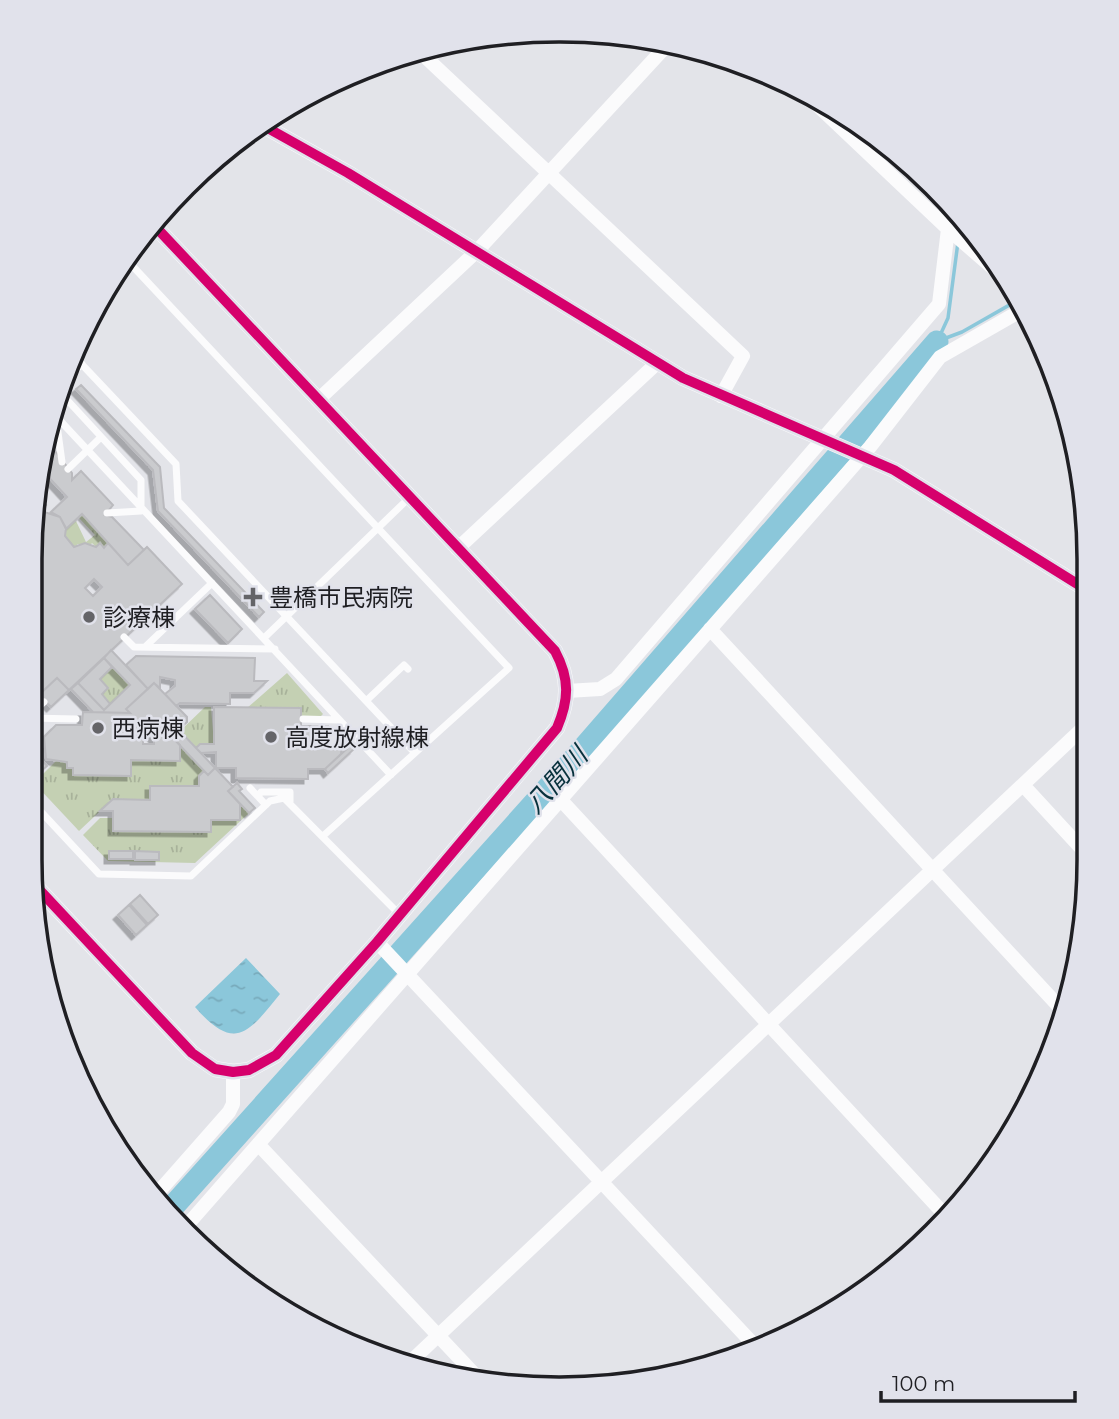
<svg xmlns="http://www.w3.org/2000/svg" width="1119" height="1419" viewBox="0 0 1119 1419" font-family="Montserrat,'Noto Sans JP',sans-serif">
	<style>
		.grass { fill: url(#grass-tufts) }
		.water { fill: url(#water-ripples) }
		.lines { fill: none; stroke-linecap: round; stroke-linejoin: round }
		.stream { stroke: #8bc7da; stroke-width: 3.5 }
		.river { stroke: #8bc7da; stroke-width: 23 }
		.building { fill: #cacbce; stroke: #bababe; stroke-width: 2; fill-rule: evenodd; filter: url(#shadow) }
		.service { stroke: #fbfbfc; stroke-width: 7 }
		.minor { stroke: #fbfbfc; stroke-width: 14 }
		.tertiary { stroke: #fbfbfc; stroke-width: 16 }
		.cycleway-casing { stroke: #e1e2eb; stroke-width: 15 }
		.cycleway { stroke: #d6006c; stroke-width: 10 }
		.poi-dot { fill: #646468; stroke: #e1e2eb; stroke-width: 2.5 }
		.labels { text-anchor: middle; dominant-baseline: central; stroke-width: 5; stroke-linejoin: round; paint-order: stroke }
		.poi-label { font-size: 24px; fill: #1f1f23; stroke: #e1e2eb; text-anchor: start }
		.water-label { font-size: 26px; font-style: italic; fill: #07313c; stroke: #e1e2eb }
		.rim { fill: none; stroke: #1f1f23; stroke-width: 3.5 }
	</style>
	<defs>
		<pattern id="grass-tufts" width="24" height="20" patternUnits="userSpaceOnUse" patternTransform="scale(1.75)"><rect width="24" height="20" fill="#c4d0b3"/><path d="M3 7l-1-3M5 7V3M7 7l1-3M15 17l-1-3M17 17v-4M19 17l1-3" fill="none" stroke="#a8b29a"/></pattern>
		<pattern id="water-ripples" width="26" height="14" patternUnits="userSpaceOnUse" patternTransform="scale(1.75)"><rect width="26" height="14" fill="#8bc7da"/><path d="M2 4q2-2 4 0t4 0M15 11q2-2 4 0t4 0" fill="none" stroke="#78aabb"/></pattern>
		<filter id="shadow"><feDropShadow dx="-4.5" dy="4.5" stdDeviation="0" flood-color="#0004"/></filter>
	</defs>
	<rect width="100%" height="100%" fill="#e3e4e9"/>
	<path class="grass" d="M83,515L108,543L104,548L100,544L96,547L92,543L89,547L78,544L74,547L65,536L66,529L76,521L86,542L95,535L79,518Z
		M112,667L130,685L110,704L102,694L108,688L100,679Z
		M287,673L323,714L321,716H301V708H247Z
		M205,707H211L214,744H200L196,748L180,731Z
		M180,745L204,771L199,776V786H150V800L113,799L79,831L34,783L58,759L73,768L74,775L130,776L131,760L180,761Z
		M240,804L249,813L195,863L108,861L83,835L100,818H113L114,831L211,832V820H240Z"/>
	<path class="water" d="M246,958L280,994C248,1034 234,1052 195,1007Z"/>
	<g class="lines">
		<path class="stream" d="M959,234L962,215
			M938,341L962,332L1020,299
			M937,342L948,318L958,242"/>
		<path class="river" d="M168,1212L576,757L937,342"/>
	</g>
	<path class="building" d="M81,385L160,467L164,508L264,612L259,617L158,511L153,470L76,389Z
		M48,442L72,473V480L81,471L113,505L105,515L112,517L144,550L128,565L82,514L66,529L60,517L51,512L67,497L42,470Z
		M37,495L46,505L41,511L60,517L66,528L65,536L74,547L85,543L96,547L100,543L104,548L108,543L128,565L147,547L182,584L69,690L57,678L30,703L31,525ZM94,579L102,587L93,596L85,588Z
		M210,595L242,629L228,643L195,609Z
		M111,650L148,689L126,709L130,713L93,712L71,689L78,683L104,710L130,685L104,658Z
		M136,656L255,658L254,681H267L254,693H230V704L180,703L176,706L165,694L175,686V680L160,677V688L154,683L148,689L126,665Z
		M104,658L112,667L100,679L108,688L102,694L110,704L104,710L78,683Z
		M57,678L69,690L51,707L39,695Z
		M154,683L187,717V722L171,736L180,745V761L131,760V776L73,775V768H67V762L46,759L44,737L56,725H82L83,712L130,713L126,709ZM144,727L154,738V744H143V739L138,738Z
		M214,707L301,708V726H328V745H342L341,754L325,769H308V779L236,778V768H216V752L201,753L196,748L200,744H214Z
		M178,729L215,768L208,775L171,736Z
		M351,745L354,749L328,773L325,769Z
		M36,753L47,766L30,781V758Z
		M215,768L233,787L228,791L240,804V820H211V832L113,831V811H100L113,799L150,800V786H199V776L204,771L208,775Z
		M237,783L242,789L239,791L255,808L249,813L228,791Z
		M109,851H133V859H109Z
		M135,851L159,852V860H135Z
		M140,895L158,915L148,924L130,904Z
		M129,905L147,925L136,935L118,915Z"/>
	<g class="lines">
		<path class="service" d="M126,259L509,668L323,836
			M73,355L176,464L178,501L415,753
			M59,386L82,364
			M58,390L141,480V511L107,513
			M53,413L391,775
			M56,418L62,462
			M68,469L101,437
			M124,637L134,647L275,649
			M264,638L409,498
			M145,647L212,583
			M366,701L404,665L408,669
			M30,715L44,702
			M30,718L76,719
			M303,719L339,720
			M250,788L266,805
			M258,796L261,792H290V802
			M30,800L99,874L191,876L270,801L284,798L399,914"/>
		<path class="minor" d="M419,51L743,356L721,396
			M798,87L948,229L1009,282
			M319,399L477,251L669,43
			M457,549L658,362
			M710,629L1064,1012
			M567,691L600,689L616,679L939,304L951,204
			M1023,785L1081,848
			M560,799L946,1216
			M377,942L756,1347
			M258,1144L478,1378
			M155,1196L229,1112L233,1104V1072
			M182,1231L870,447L940,357L1024,309
			M407,1365L1084,727"/>
		<path class="tertiary" d="M264,126L348,173L683,378L894,470L1087,590
			M33,883L192,1053L215,1069L233,1072L249,1070L276,1055L377,942L557,728C569,700 570,679 555,651L152,223"/>
		<g class="cycleway-casing">
			<path id="cycleway" d="M264,126L348,173L683,378L894,470L1087,590
				M33,883L192,1053L215,1069L233,1072L249,1070L276,1055L377,942L557,728C569,700 570,679 555,651L152,223"/>
		</g>
		<use href="#cycleway" class="cycleway"/>
	</g>
	<g class="poi-dot">
		<path d="M249.5 586.5h7v7h7v7h-7v7h-7v-7h-7v-7h7z"/>
		<circle cx="89" cy="617" r="7"/>
		<circle cx="98" cy="728" r="7"/>
		<circle cx="271" cy="737" r="7"/>
	</g>
	<g class="labels">
		<g class="poi-label">
			<text x="269" y="597">豊橋市民病院</text>
			<text x="103" y="617">診療棟</text>
			<text x="112" y="728">西病棟</text>
			<text x="285" y="737">高度放射線棟</text>
		</g>
		<g class="water-label">
			<text transform="translate(556 780) rotate(-48)">八間川</text>
		</g>
	</g>
	<path d="M0 0H1119V1419H0ZM559 42H560A517 517 0 0 1 1077 559V860A517 517 0 0 1 560 1377H559A517 517 0 0 1 42 860V559A517 517 0 0 1 559 42Z" fill="#e1e2eb" fill-rule="evenodd"/>
	<path class="rim" d="M559 42H560A517 517 0 0 1 1077 559V860A517 517 0 0 1 560 1377H559A517 517 0 0 1 42 860V559A517 517 0 0 1 559 42Z"/>
	<path d="M881 1391v10h194v-10" fill="none" stroke="#1f1f23" stroke-width="3.5"/>
	<text x="892" y="1391" font-size="21" fill="#1f1f23" stroke="#e1e2eb" stroke-width="5" paint-order="stroke">100 m</text>
</svg>
